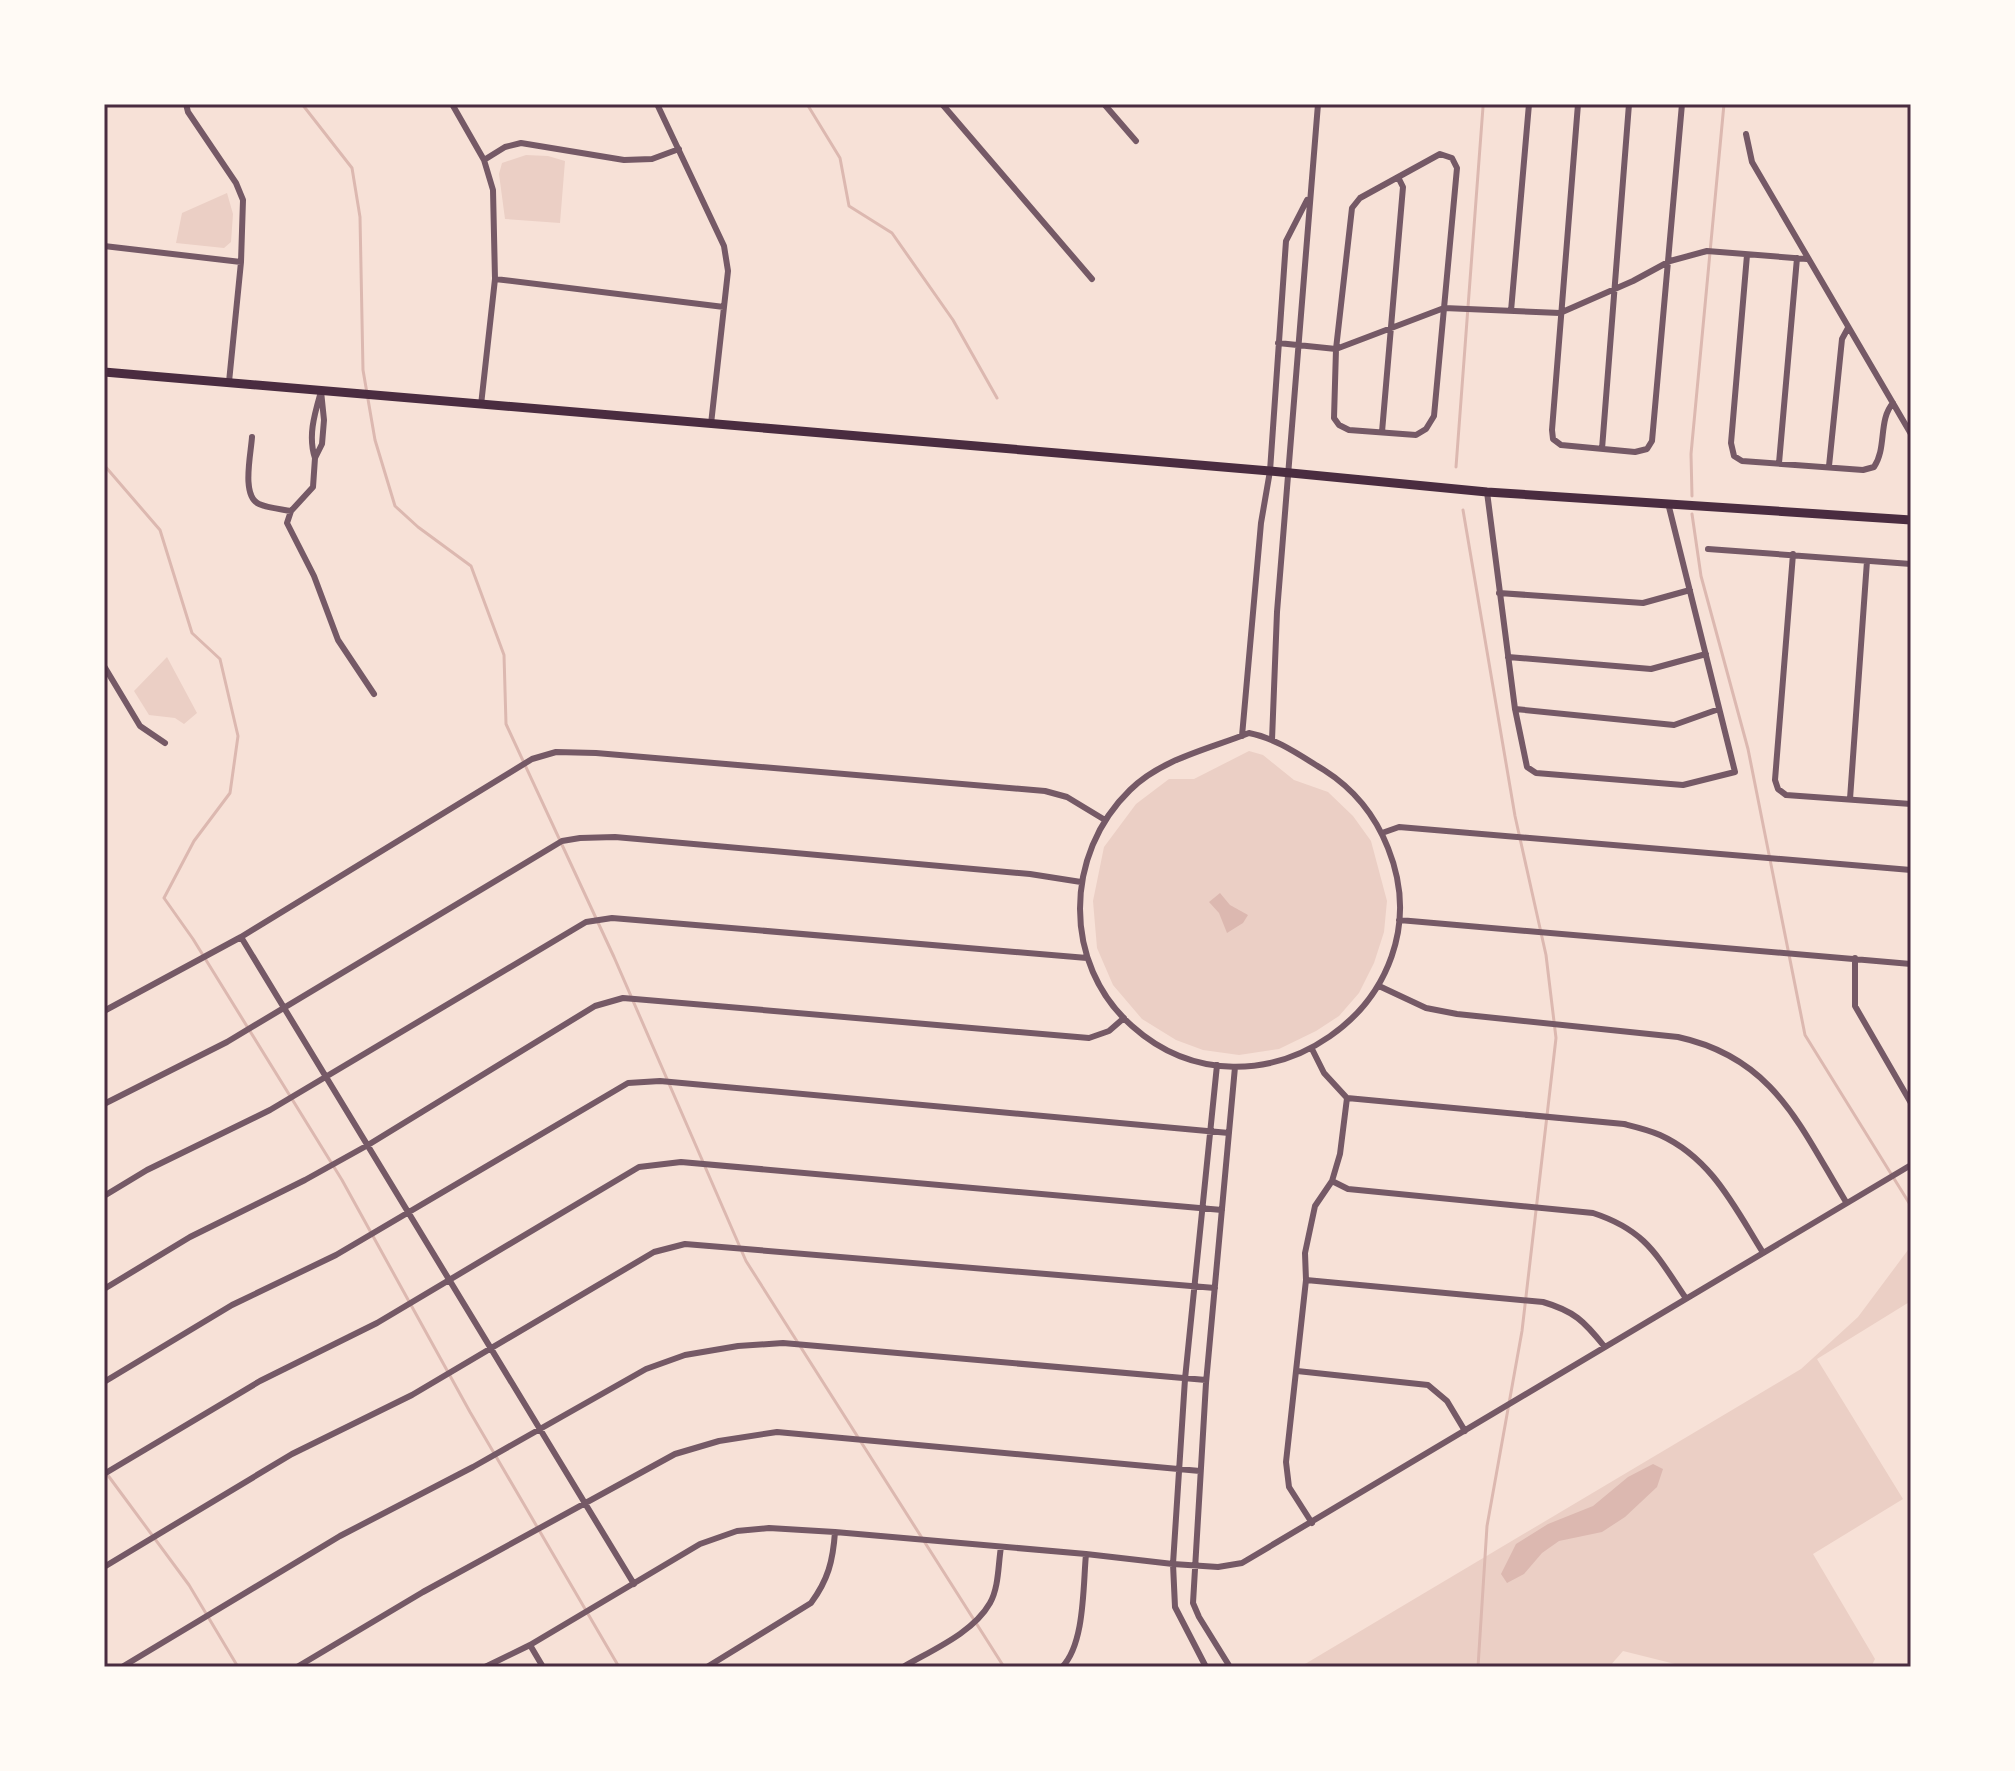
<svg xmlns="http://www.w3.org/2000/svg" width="2015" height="1771" viewBox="0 0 2015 1771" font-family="'Varela Round',sans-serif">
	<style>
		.green { fill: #ebcfc5 }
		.water { fill: #dcb8b0 }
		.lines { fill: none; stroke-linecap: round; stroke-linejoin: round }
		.stream { stroke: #dcb8b0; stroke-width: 3 }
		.minor { stroke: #755966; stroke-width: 6 }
		.secondary { stroke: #4a2c40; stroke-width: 9 }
		.neatline { fill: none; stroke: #4a2c40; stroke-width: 3 }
	</style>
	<rect width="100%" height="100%" fill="#f7e1d7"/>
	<path class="green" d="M526,155L548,156L565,161L560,223L505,219L499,174L502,163Z
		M227,193L233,214L231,242L224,248L176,243L182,213Z
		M167,657L197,713L184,724L175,718L149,715L134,691Z
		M1249,751L1263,755L1294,780L1328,792L1353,816L1371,841L1387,901L1384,932L1374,963L1359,993L1339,1016L1316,1031L1279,1049L1239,1055L1203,1050L1176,1040L1142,1019L1113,985L1097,948L1093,901L1104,847L1136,804L1169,779H1194Z
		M1911,1246V1301L1817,1359L1903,1499L1813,1554L1875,1659L1871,1667H1687L1623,1651L1609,1667H1300L1801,1369L1858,1317Z"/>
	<path class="water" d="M1220,893L1230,905L1248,915L1243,923L1227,933L1219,913L1209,902Z
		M1653,1464L1663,1469L1657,1487L1625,1517L1602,1532L1559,1541L1542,1553L1524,1574L1507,1583L1501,1574L1516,1544L1548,1524L1593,1506L1628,1477Z"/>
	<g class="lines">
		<path class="stream" d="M302,104L352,168L360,217L363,370L375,440L395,506L418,527L471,566L504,655L506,724L614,957L746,1261L1004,1667
			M807,104L840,158L849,206L892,233L953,320L997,398
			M104,465L160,530L192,633L220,659L238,736L230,793L194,841L164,898L193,939L342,1180L470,1412L619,1667
			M1456,467L1483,107
			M1692,496L1691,454L1724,104
			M1463,510L1515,816L1546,955L1556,1038L1522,1331L1487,1526L1478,1667
			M1692,514L1701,576L1748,749L1805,1035L1911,1206
			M104,1470L189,1585L238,1667"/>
		<path class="minor" d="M186,104L188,112L236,183L243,200L241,262L229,382
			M452,104L484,160L493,190L495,279L481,405
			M657,104L724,246L728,271L711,424
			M942,104L1092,279
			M1104,104L1136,141
			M1578,104L1552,430L1553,439L1561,445L1635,452L1647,449L1652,441L1682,104
			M1746,134L1752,162L1911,434
			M1440,154L1452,158L1457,168L1434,416L1426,429L1416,435L1349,430L1339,425L1334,418L1336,349L1352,208L1360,198Z
			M484,160L505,147L521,143L624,160L652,159L679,149
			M104,246L241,262
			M1747,255L1731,443L1734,456L1742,461L1863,470L1874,467C1887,448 1878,420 1893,403
			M495,279L724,307
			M1511,311L1529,104
			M1278,343L1336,349L1444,308L1560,313L1633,281L1670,261L1707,251L1807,259
			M321,391L324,420L322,444L315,458L313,487L291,511L287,523L314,576L338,640L374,694
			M1382,432L1403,187L1398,177
			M252,437C251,454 241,496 259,504C268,508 281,509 291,511
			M1602,449L1629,104
			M315,458C308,437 314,416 320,395
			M1779,463L1797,258
			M1829,466L1842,339L1848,328
			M1487,492L1515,709L1527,767L1536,773L1683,785L1735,772L1668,503
			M1708,549L1911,564
			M1793,554L1775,780L1778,789L1786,795L1911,804
			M1499,593L1643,603L1690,590
			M1508,657L1651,669L1706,654
			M104,666L140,726L165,743
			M1515,709L1674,725L1719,709
			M1249,733C1276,738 1301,756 1324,770C1354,789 1375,815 1388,848C1450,1002 1256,1137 1132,1026C1062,964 1064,854 1130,790C1161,759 1209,749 1249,733Z
			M1242,736L1261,523L1270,471L1286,241L1307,200
			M1272,740L1277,612L1318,104
			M1850,799L1867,561
			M1382,833L1399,827L1911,870
			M1399,920L1911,964
			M241,937L634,1584
			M1855,958V1006L1911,1103
			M1379,986L1426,1008L1457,1014L1678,1037C1774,1058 1799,1125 1846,1202
			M104,1011L241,937L532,759L556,752L596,753L1045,791L1067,797L1105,820
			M1347,1098L1624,1124C1636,1127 1649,1130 1660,1135C1711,1158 1734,1206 1762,1251
			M104,1104L227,1042L562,841L580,838L615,837L1030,874L1081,882
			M1332,1181L1348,1189L1593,1213C1645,1230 1656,1254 1685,1297
			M104,1196L147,1170L270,1110L586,922L612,918L1087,958
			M1306,1280L1543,1302C1574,1311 1584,1321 1604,1346
			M104,1289L190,1237L305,1180L368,1145L595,1006L623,998L1089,1038L1109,1031L1124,1018
			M1297,1371L1428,1385L1447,1401L1465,1431
			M104,1382L232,1305L336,1255L628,1083L660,1081L1229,1133
			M104,1474L260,1381L377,1323L639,1167L681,1162L1222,1210
			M1312,1523L1289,1487L1286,1462L1306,1280L1305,1253L1315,1206L1332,1181L1340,1154L1347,1098L1324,1073L1312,1049
			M104,1567L292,1454L412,1395L654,1252L685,1244L1215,1288
			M530,1645L543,1667
			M122,1667L340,1536L473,1467L646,1369L685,1355L738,1346L783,1343L1206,1380
			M297,1667L423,1592L675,1454L719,1441L777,1432L1200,1471
			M485,1667L530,1645L700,1544L737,1531L769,1528L835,1532L1086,1554L1173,1564L1218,1567L1242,1563L1911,1165
			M707,1667L811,1603C828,1580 833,1561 835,1532
			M903,1667C932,1650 973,1633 990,1603C999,1587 998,1565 1001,1547
			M1062,1667C1085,1644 1083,1585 1086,1554
			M1206,1667L1175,1607L1173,1564L1185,1379L1217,1065
			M1230,1667L1199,1617L1193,1603L1206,1383L1235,1067"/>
		<path class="secondary" d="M104,372L1270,471L1487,492L1911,520"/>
	</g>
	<rect width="2015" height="1771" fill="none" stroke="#fffaf5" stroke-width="212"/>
	<rect x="106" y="106" width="1803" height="1559" class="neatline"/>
</svg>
